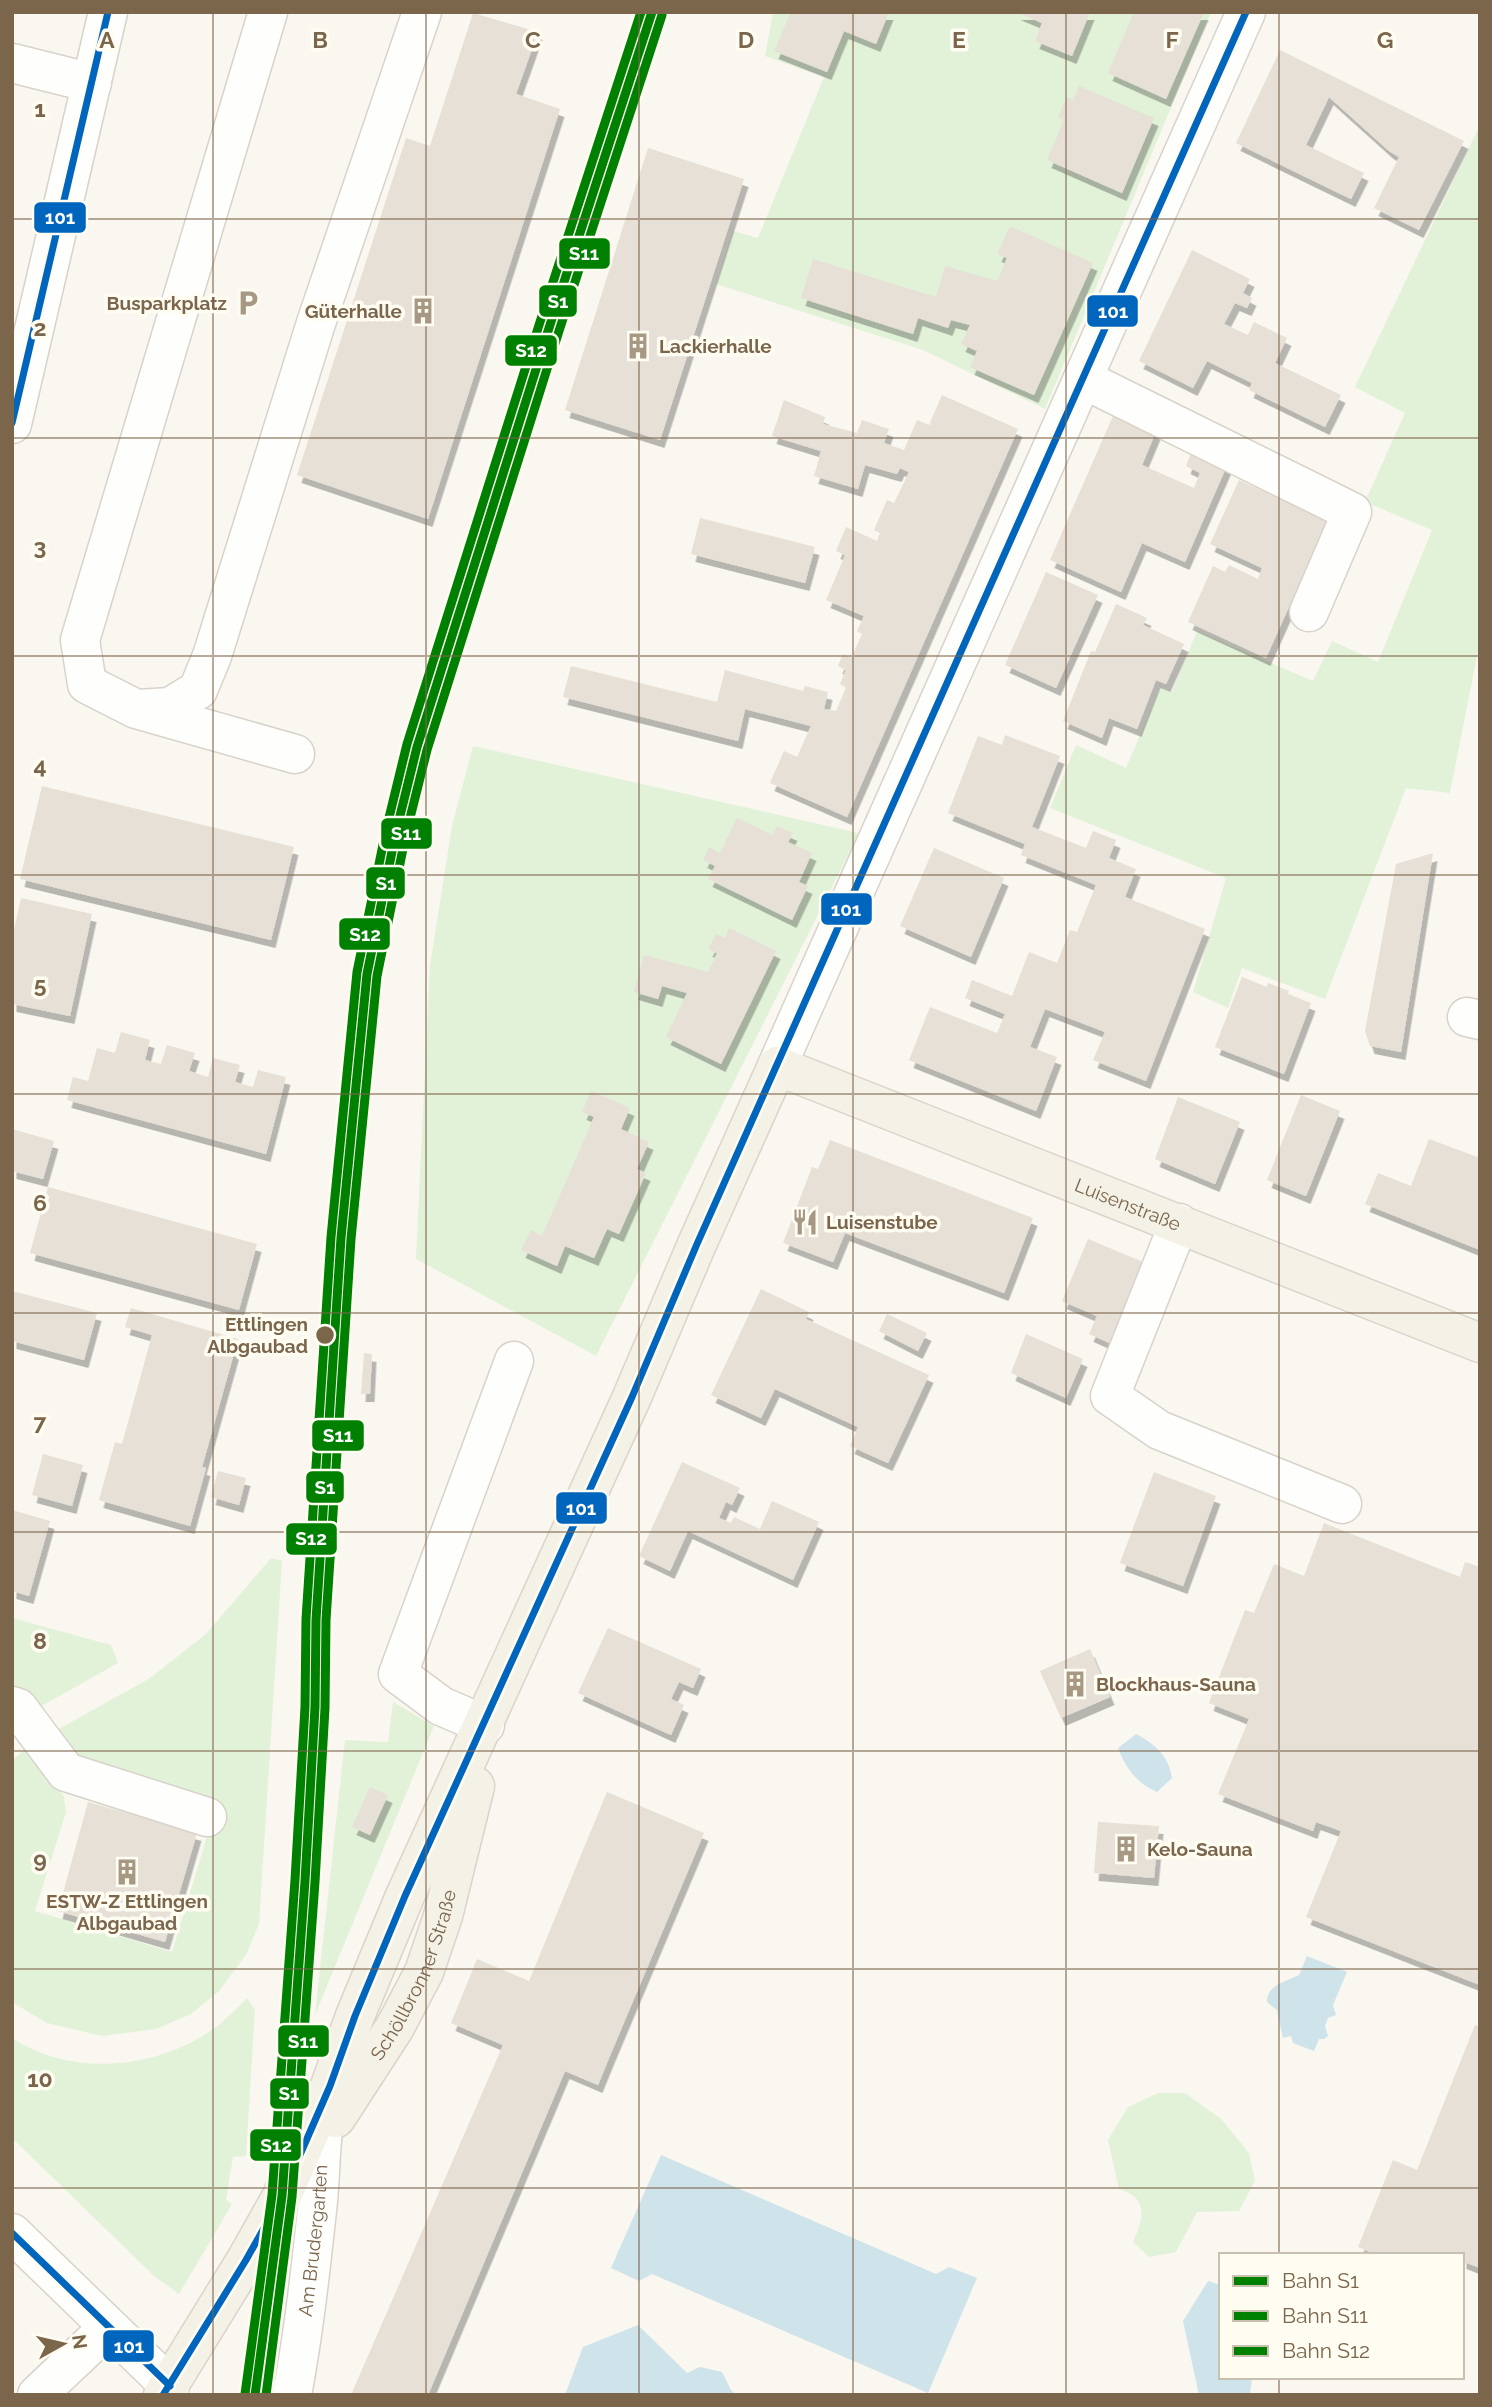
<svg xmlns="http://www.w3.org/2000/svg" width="1492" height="2407" viewBox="0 0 1492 2407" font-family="Raleway,sans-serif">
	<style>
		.green { fill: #e2f2d9 }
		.water { fill: #cfe3eb }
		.building { fill: #e6e0d6; filter: url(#shadow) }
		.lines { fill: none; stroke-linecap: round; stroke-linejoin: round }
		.minor-casing { stroke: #d8d3ca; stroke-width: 41 }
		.major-casing { stroke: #dad4cb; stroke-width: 41 }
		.minor { stroke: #fefefd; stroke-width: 38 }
		.major { stroke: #f4f1e7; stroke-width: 38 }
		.bus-1-casing { stroke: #fffcf2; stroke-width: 12 }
		.bus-1 { stroke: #0065bd; stroke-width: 7 }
		.rail-1-casing { stroke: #fffcf2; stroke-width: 14 }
		.rail-2-casing { stroke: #fffcf2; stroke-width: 14 }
		.rail-3-casing { stroke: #fffcf2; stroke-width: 14 }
		.rail-1 { stroke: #008000; stroke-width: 9 }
		.rail-2 { stroke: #008000; stroke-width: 9 }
		.rail-3 { stroke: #008000; stroke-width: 9 }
		.grid { fill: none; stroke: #7b654b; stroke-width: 2; stroke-opacity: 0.55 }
		.stop-dot { fill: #7b654b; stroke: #fffcf2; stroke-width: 2.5 }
		.labels { text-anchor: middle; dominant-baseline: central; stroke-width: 7; stroke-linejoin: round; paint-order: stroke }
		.poi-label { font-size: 19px; font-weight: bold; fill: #7b654b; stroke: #fffcf2; text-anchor: start }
		.street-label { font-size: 19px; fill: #7b654b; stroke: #fffcf2 }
		.stop-label { font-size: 19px; font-weight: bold; fill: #7b654b; stroke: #fffcf2; text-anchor: end }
		.grid-label { font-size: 23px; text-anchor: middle; font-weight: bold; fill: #7b654b; stroke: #fffcf2; stroke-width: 7; stroke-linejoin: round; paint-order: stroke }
		.line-badge { stroke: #fffcf2; stroke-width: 2.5 }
		.badge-label { font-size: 19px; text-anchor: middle; font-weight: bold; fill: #fff }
	</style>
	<defs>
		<filter id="shadow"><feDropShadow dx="4.5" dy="8" stdDeviation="0" flood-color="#0004"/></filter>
	</defs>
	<rect width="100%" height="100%" fill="#f9f7ef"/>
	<path class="green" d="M773,12H1211L1045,409L923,350L716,284L733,231L758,238L824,77L765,56Z
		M1477,131L1480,132V641L1450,793L1406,788L1325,999L1242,968L1228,1008L1193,992L1226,878L1050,808L1076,745L1126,768L1160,688L1172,692L1197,631L1313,681L1332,641L1378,662L1432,530L1365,502L1405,413L1355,387Z
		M473,746L859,833L596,1356L416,1259L430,965L452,826Z
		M271,1558L282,1561L259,1924L246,1955L219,1991L191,2014L156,2029L102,2036L47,2023L12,2002V1760L31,1745L64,1797L66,1812L35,1911L172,1952L216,1807L79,1765L57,1730L150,1678L206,1634Z
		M12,1618L111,1645L118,1663L40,1707L12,1695Z
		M393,1702L434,1726L315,2015L345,1740L388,1742Z
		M247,1998L255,2010L246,2156L233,2157L226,2200L232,2204L179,2294L154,2276L12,2138V2038C74,2079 162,2069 220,2024C229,2016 238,2007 247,1998Z
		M1158,2093H1185L1221,2119L1249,2153L1255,2181L1239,2211L1197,2212L1176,2252L1149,2257L1133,2242C1144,2218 1149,2198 1119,2189L1108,2140L1128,2107Z"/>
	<path class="water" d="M1136,1734C1156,1745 1168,1755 1172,1778L1157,1792C1137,1783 1126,1769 1118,1748Z
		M1307,1956L1347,1972L1333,2005L1336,2015L1328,2018L1325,2026L1328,2036L1324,2039H1319L1314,2051L1293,2043L1291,2036L1283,2038L1277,2010L1267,2002C1267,1984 1286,1982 1299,1975Z
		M661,2155L936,2274L949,2267L977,2278L928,2393L652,2274L639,2281L611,2268Z
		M1208,2281L1221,2285V2377H1252L1250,2395H1199L1183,2321Z
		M638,2325L687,2373L700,2367L722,2372L731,2390L736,2395H565L583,2347Z"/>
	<path class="building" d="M784,12H889L876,44L844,31L827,72L774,51L790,14Z
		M1016,12H1090L1072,56L1035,41L1042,23Z
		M1134,12H1204L1166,99L1108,73Z
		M473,13L538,32L516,94L560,109L428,519L297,475L406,138L430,146Z
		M1280,50L1464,141L1419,230L1374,208L1399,157L1389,151L1329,97L1306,145L1364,173L1351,199L1236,143Z
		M1079,86L1154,118L1122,193L1047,160L1064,120L1058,117L1067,97L1073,100Z
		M648,148L744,179L660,440L565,410Z
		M1010,226L1093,263L1034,395L970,367L977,351L961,344L970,325L951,320L948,328L918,318L913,334L801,298L813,259L936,297L945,266L997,281L1007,258L997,254Z
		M1192,250L1250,279L1243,293L1252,298L1247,308L1235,303L1224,324L1248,335L1254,322L1287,338L1275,363L1341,395L1325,427L1249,390L1252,383L1207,361L1193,388L1139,361Z
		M942,395L1018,429L847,817L770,783L784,751L797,757L811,726L745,709L738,741L563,697L571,666L717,702L725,670L803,691L805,686L828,692L824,709L836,711L846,688L840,684L846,670L838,666L843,654L851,658L862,634L857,631L864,616L826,600L845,555L836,551L846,527L877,541L880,533L874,530L887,500L894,503L909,472L900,468L897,474L865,465L858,489L814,476L821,451L772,436L784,400L825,417L823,424L857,433L862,420L889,429L884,443L904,450L917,420L929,425Z
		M1116,409L1158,427L1142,465L1194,488L1200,473L1186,466L1193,448L1228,463L1185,562L1142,543L1121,592L1050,560Z
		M1239,480L1328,520L1266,658L1188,622L1213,566L1225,572L1229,565L1258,579L1262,568L1210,544Z
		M700,518L815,547L805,583L691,554Z
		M1046,572L1098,595L1056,688L1005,665Z
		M1116,604L1147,618L1143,625L1184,644L1166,684L1156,680L1137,729L1109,718L1102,738L1063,721L1091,651L1095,652Z
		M1005,735L1060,756L1032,827L1086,848L1093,831L1116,840L1109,858L1136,869L1125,897L1205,929L1146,1081L1093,1060L1105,1032L1045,1009L1030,1047L1057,1057L1036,1111L909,1060L930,1007L997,1033L1005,1014L965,998L972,980L1012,996L1029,952L1057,963L1070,930L1077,932L1096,885L1021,855L1025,844L948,813L978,736L1002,745Z
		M42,786L294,847L271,940L20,879Z
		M737,818L773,835L777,826L793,833L788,842L812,853L799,882L808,886L792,920L708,879L715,866L703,860L709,847L720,853Z
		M934,848L1004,878L971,957L900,926Z
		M1433,853L1401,1052L1370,1046L1365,1031L1396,864Z
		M21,898L92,914L70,1016L12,1004V939Z
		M729,928L776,951L721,1064L666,1037L687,993L662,986L658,999L634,992L644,955L708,972L717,953L708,949L716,934L725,938Z
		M1242,977L1267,987L1268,983L1289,991L1288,994L1311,1003L1284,1074L1215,1047Z
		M121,1032L150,1040L145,1060L161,1064L167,1045L195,1053L189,1071L208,1077L213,1058L240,1065L235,1082L253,1087L258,1070L286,1077L266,1154L67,1100L73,1077L88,1081L97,1048L115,1053Z
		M591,1091L630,1108L621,1129L649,1142L637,1169L646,1173L619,1234L607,1229L594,1258L565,1246L557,1266L521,1250L531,1230L542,1236L594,1117L582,1112Z
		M1301,1095L1340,1111L1306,1196L1267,1180Z
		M1178,1097L1240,1122L1215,1184L1155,1159Z
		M12,1129L54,1141L43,1179L12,1171Z
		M1429,1139L1480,1158V1250L1365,1204L1378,1173L1411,1186Z
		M830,1140L1033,1218L1004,1293L845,1233L833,1262L783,1243L812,1167L818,1169Z
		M48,1187L257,1244L239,1310L30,1253Z
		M1088,1239L1148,1264L1114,1345L1089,1334L1097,1316L1062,1301Z
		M761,1289L809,1312L806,1319L929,1375L888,1463L850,1446L858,1427L775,1389L761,1418L711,1395Z
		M12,1291L97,1313L84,1360L12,1341Z
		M131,1308L238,1339L202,1467L206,1468L190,1526L99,1500L115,1442L122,1444L152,1335L125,1327Z
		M887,1314L927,1333L918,1351L879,1331Z
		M1026,1334L1083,1359L1066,1398L1011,1373Z
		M364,1353L372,1354L370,1394H361Z
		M43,1454L83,1465L72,1506L32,1495Z
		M682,1462L740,1488L732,1505L726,1502L719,1518L731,1523L734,1517L760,1529L772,1501L819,1522L793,1580L688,1531L670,1571L639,1556Z
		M218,1471L246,1478L239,1505L211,1497Z
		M1154,1472L1216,1496L1183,1586L1120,1563Z
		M12,1510L50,1521L29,1596L12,1591Z
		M1324,1523L1460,1577L1465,1562L1480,1567V1985L1306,1917L1341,1831L1316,1822L1313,1831L1218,1794L1249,1719L1209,1703L1245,1610L1254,1613L1274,1564L1304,1576Z
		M608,1628L701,1669L693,1688L679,1682L671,1699L684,1705L671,1735L578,1693Z
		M1090,1649L1110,1697L1061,1718L1040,1671Z
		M370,1787L388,1795L370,1835L352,1827Z
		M607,1792L704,1833L609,2058L598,2085L565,2071L428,2395H351L503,2045L451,2023L477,1959L529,1981Z
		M88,1802L197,1833L165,1942L58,1911Z
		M1098,1822L1159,1826L1154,1878L1094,1873Z
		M1475,2025L1480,2027V2268L1462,2261V2255H1377L1358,2247L1393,2160L1417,2170Z"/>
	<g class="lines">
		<g class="minor-casing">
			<g id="minor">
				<path d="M268,12L80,640L87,684L136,709L295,754"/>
				<path d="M12,63L92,83"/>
				<path d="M1083,379L1352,512L1309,612"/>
				<path d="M12,424L108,12"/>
				<path d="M138,709L170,707L198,690L212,656L316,323L422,12"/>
				<path d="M1467,1017L1480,1020"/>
				<path d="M777,1066L1246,12"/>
				<path d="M1179,1223L1110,1396L1159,1430L1342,1504"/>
				<path d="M12,1706L18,1708L66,1772L207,1817"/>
				<path d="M485,1725L441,1706L398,1674L514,1361"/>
				<path d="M12,2233L170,2386"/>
				<path d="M37,2395L108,2328"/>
				<path id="s1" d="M292,2395C304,2331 311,2266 318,2201C321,2169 320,2141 326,2109"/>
			</g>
		</g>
		<g class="major-casing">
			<g id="major">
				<path id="s2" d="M336,2118L395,2027L424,1972L443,1916L475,1786"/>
				<path id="s3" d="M163,2395L246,2260L282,2196L330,2086L355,2016L405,1896L632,1397L697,1244L777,1066L1480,1343"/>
			</g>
		</g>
		<use href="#minor" class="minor"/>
		<use href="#major" class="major"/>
		<g class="bus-1-casing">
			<path id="bus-1" d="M12,423L108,12
				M12,2233L170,2386
				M163,2395L246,2260L282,2196L330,2086L355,2016L405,1896L632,1397L697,1244L1246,12"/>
		</g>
		<use href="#bus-1" class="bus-1"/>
		<g class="rail-1-casing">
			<path id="rail-1" d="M255,2395L282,2196L305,1881L315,1707L316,1620L341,1238L367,974L396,832L417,747L549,328L652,12"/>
		</g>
		<g class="rail-2-casing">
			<path id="rail-2" d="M266,2395L292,2197L315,1882L325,1708L326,1620L351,1239L377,976L406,834L427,750L559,331L662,15"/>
		</g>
		<g class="rail-3-casing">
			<path id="rail-3" d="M245,2394L272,2195L295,1880L305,1707L306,1619L331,1237L357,972L386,830L407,744L539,325L641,12"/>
		</g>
		<use href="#rail-1" class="rail-1"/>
		<use href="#rail-2" class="rail-2"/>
		<use href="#rail-3" class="rail-3"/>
	</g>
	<path class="grid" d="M213,12V2395M426,12V2395M639,12V2395M853,12V2395M1066,12V2395M1279,12V2255M12,219H1480M12,438H1480M12,656H1480M12,875H1480M12,1094H1480M12,1313H1480M12,1532H1480M12,1751H1480M12,1969H1480M12,2188H1480M1279,2377V2395"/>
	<defs>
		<g id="parking-bare" transform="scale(2.1)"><path d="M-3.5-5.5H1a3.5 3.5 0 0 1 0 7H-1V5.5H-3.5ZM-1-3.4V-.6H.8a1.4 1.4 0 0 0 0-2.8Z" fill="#a79884" stroke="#fffcf2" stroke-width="2.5" paint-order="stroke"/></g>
		<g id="building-bare" transform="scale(2.1)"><path d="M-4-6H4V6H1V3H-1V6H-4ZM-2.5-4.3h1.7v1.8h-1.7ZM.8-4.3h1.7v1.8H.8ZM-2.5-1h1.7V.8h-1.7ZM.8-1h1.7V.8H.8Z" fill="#a79884" stroke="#fffcf2" stroke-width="2.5" paint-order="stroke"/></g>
		<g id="restaurant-bare" transform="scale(2.1)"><path d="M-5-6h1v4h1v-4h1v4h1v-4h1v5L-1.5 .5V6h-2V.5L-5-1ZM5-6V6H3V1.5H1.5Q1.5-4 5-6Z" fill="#a79884" stroke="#fffcf2" stroke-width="2.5" paint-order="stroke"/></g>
	</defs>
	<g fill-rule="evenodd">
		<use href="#parking-bare" x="248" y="303"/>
		<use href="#building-bare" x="423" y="311"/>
		<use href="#building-bare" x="638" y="346"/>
		<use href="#restaurant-bare" x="805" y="1222"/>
		<use href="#building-bare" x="1075" y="1684"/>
		<use href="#building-bare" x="1126" y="1849"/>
		<use href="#building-bare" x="127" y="1872"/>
	</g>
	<circle class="stop-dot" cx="325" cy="1335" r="10"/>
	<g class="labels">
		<g class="poi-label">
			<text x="227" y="303" text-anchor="end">Busparkplatz</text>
			<text x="402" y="311" text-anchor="end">Güterhalle</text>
			<text x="659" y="346">Lackierhalle</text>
			<text x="826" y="1222">Luisenstube</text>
			<text x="1096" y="1684">Blockhaus-Sauna</text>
			<text x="1147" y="1849">Kelo-Sauna</text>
			<text x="127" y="1901" text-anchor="middle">ESTW-Z Ettlingen<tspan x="127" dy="22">Albgaubad</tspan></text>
		</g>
		<g class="street-label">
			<text stroke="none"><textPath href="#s3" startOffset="1843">Luisenstraße</textPath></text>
			<text stroke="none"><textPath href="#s2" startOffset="164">Schöllbronner Straße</textPath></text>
			<text stroke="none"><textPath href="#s1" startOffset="156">Am Brudergarten</textPath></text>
		</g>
		<g class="stop-label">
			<text x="308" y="1324">Ettlingen<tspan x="308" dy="22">Albgaubad</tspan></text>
		</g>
	</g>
	<g class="grid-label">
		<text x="107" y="48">A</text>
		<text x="320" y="48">B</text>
		<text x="533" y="48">C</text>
		<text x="746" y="48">D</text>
		<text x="959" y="48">E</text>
		<text x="1172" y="48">F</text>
		<text x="1385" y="48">G</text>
		<text x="40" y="117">1</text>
		<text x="40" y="336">2</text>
		<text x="40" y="555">3</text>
		<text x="40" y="774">4</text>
		<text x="40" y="993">5</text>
		<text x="40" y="1211">6</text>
		<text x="40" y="1430">7</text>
		<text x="40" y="1649">8</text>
		<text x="40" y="1868">9</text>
		<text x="40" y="2087">10</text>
	</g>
	<g class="line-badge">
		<rect x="33" y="201" width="54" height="33" rx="7" fill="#0065bd"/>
		<rect x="558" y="237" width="53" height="33" rx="7" fill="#008000"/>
		<rect x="538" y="284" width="40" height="34" rx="7" fill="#008000"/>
		<rect x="1086" y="294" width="53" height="34" rx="7" fill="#0065bd"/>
		<rect x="504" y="334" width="54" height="33" rx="7" fill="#008000"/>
		<rect x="380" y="817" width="53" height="33" rx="7" fill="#008000"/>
		<rect x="365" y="866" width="41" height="34" rx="7" fill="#008000"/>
		<rect x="820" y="892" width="53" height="34" rx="7" fill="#0065bd"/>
		<rect x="338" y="917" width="53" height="34" rx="7" fill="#008000"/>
		<rect x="311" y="1419" width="54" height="33" rx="7" fill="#008000"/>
		<rect x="305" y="1470" width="40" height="34" rx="7" fill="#008000"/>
		<rect x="555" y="1491" width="53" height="34" rx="7" fill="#0065bd"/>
		<rect x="285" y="1522" width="53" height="34" rx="7" fill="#008000"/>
		<rect x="277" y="2024" width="53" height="34" rx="7" fill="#008000"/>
		<rect x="269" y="2077" width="41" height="33" rx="7" fill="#008000"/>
		<rect x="249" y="2128" width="53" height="34" rx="7" fill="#008000"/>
		<rect x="102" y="2329" width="53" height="34" rx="7" fill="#0065bd"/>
	</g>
	<g class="badge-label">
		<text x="60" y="224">101</text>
		<text x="584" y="260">S11</text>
		<text x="558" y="308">S1</text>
		<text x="1113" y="318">101</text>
		<text x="531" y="357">S12</text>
		<text x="406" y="840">S11</text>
		<text x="386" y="890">S1</text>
		<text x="846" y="916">101</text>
		<text x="365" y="941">S12</text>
		<text x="338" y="1442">S11</text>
		<text x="325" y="1494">S1</text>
		<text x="581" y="1515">101</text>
		<text x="311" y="1545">S12</text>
		<text x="303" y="2048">S11</text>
		<text x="289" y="2100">S1</text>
		<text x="276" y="2152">S12</text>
		<text x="129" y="2353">101</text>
	</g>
	<rect width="1492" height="2407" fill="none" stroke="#7b654b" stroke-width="28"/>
	<rect x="1219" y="2253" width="245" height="126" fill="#fffcf2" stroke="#cac0af" stroke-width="2"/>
	<rect x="1233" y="2276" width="35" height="10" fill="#008000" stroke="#cac0af" stroke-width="2"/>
	<text x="1282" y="2288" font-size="21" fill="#7b654b">Bahn S1</text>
	<rect x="1233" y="2311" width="35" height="10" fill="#008000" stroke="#cac0af" stroke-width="2"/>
	<text x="1282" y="2323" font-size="21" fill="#7b654b">Bahn S11</text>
	<rect x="1233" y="2346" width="35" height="10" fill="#008000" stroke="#cac0af" stroke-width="2"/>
	<text x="1282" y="2358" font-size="21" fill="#7b654b">Bahn S12</text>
	<g transform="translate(63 2344) rotate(82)" stroke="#fffcf2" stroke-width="5" paint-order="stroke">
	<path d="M0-5L12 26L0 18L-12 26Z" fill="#7b654b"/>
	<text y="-10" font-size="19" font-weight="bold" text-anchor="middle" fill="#7b654b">N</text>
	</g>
</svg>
